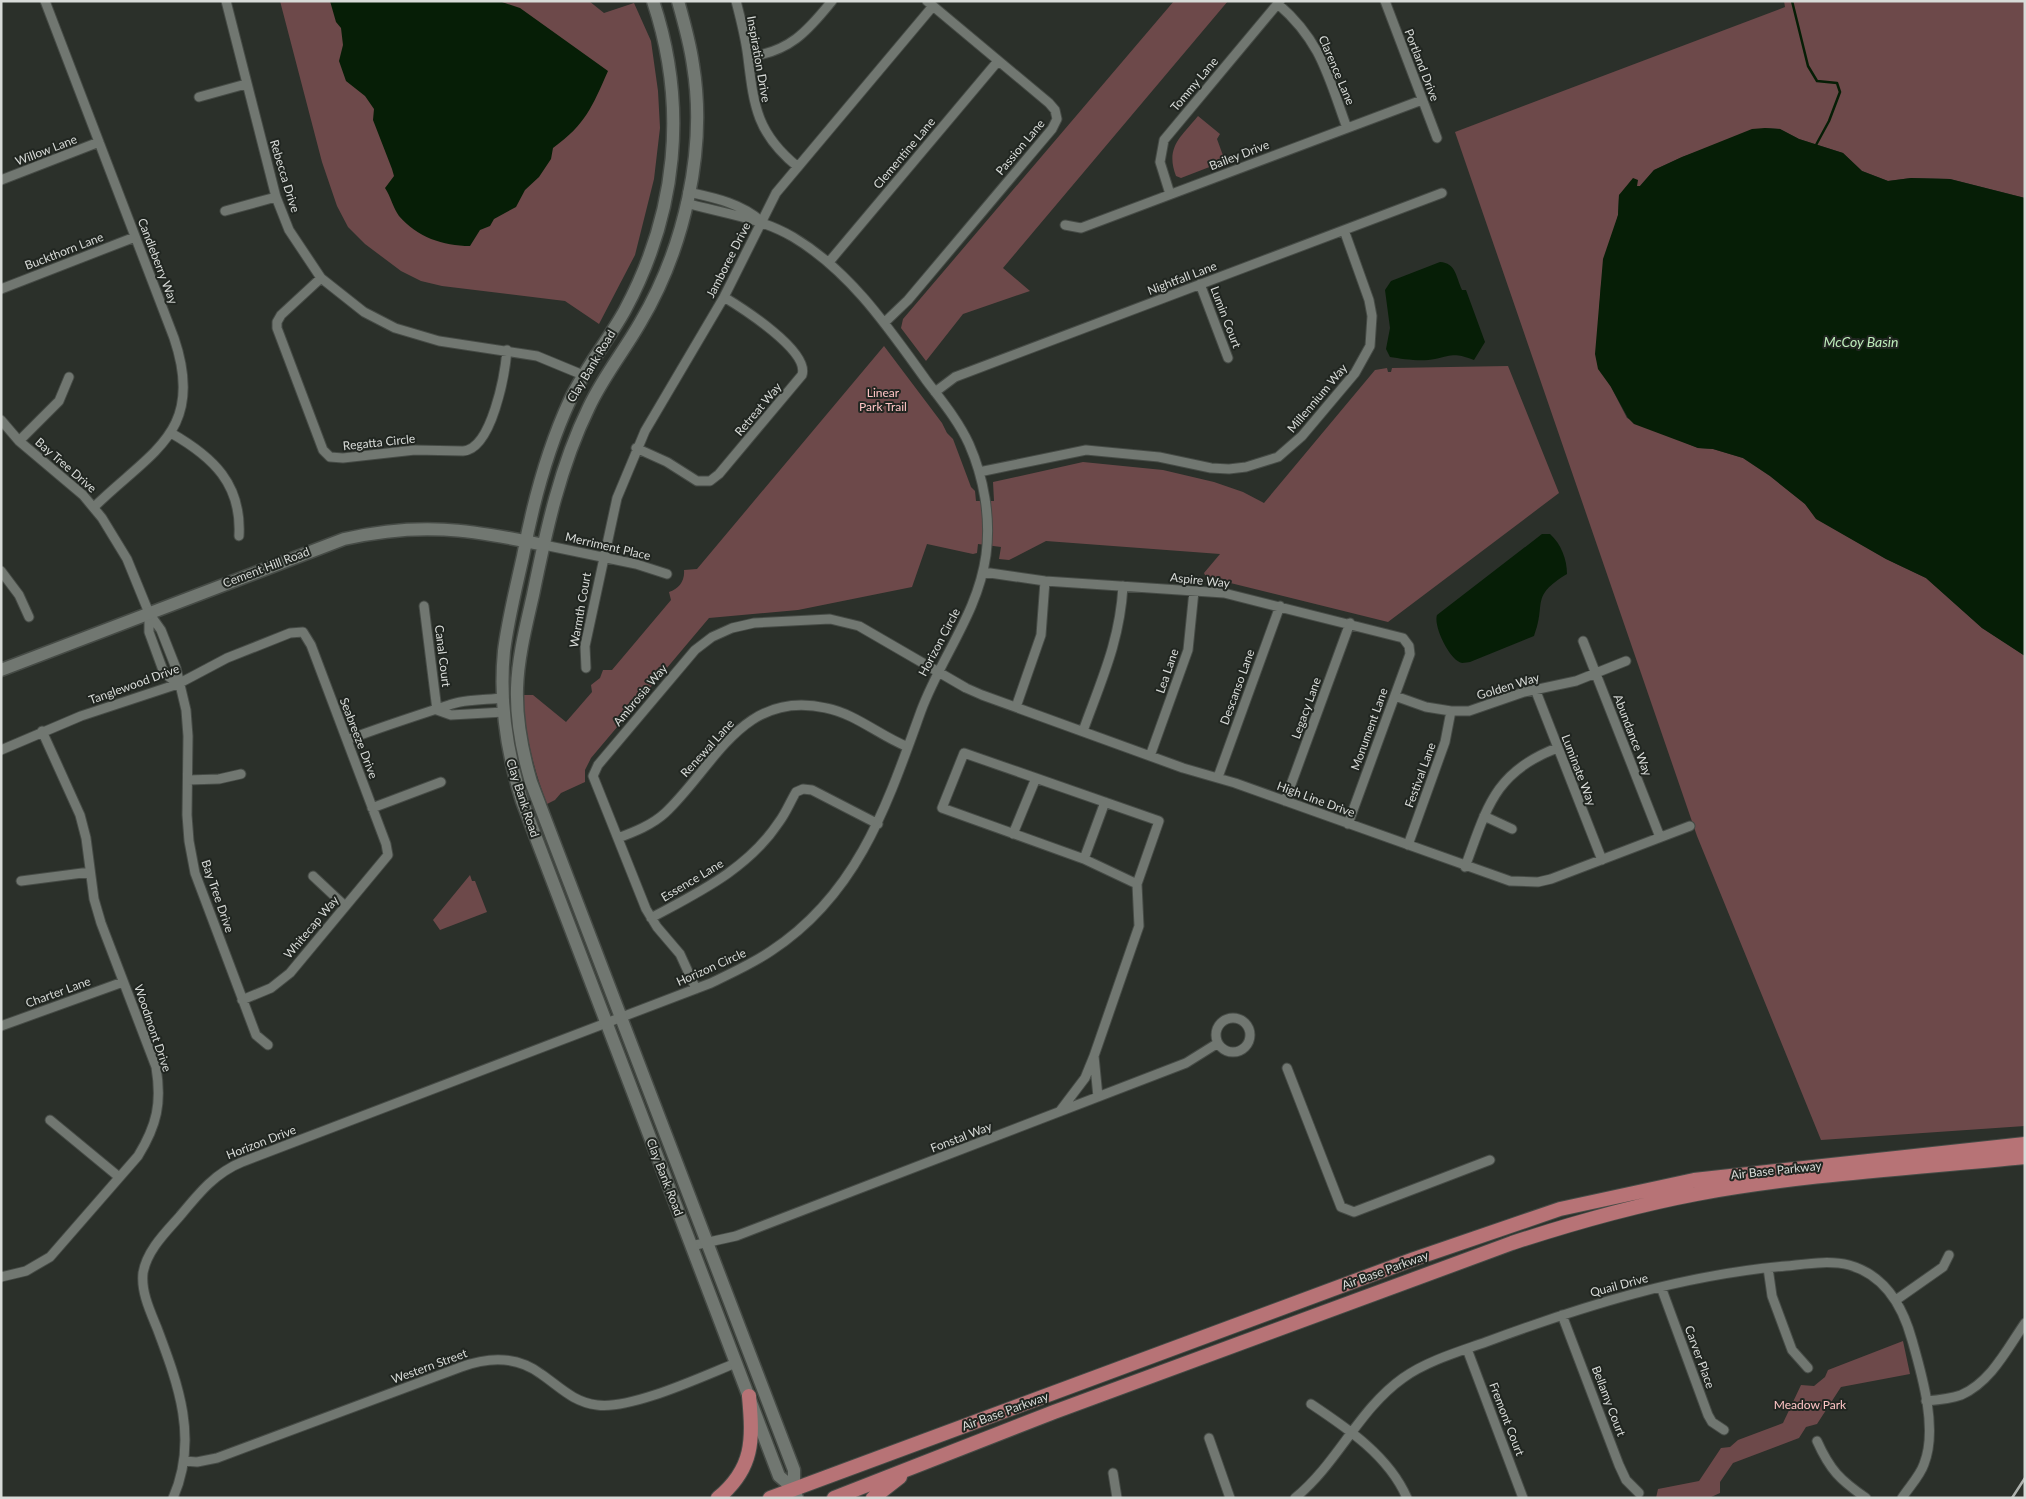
<svg xmlns="http://www.w3.org/2000/svg" width="2026" height="1499" viewBox="0 0 2026 1499" font-family="Lato,sans-serif">
	<style>
		.green { fill: #6d494a }
		.water { fill: #061e06 }
		.lines { fill: none; stroke-linecap: round; stroke-linejoin: round }
		.stream { stroke: #061e06; stroke-width: 2.5 }
		.street-casing { stroke: #464b46; stroke-width: 11 }
		.secondary-casing { stroke: #464b46; stroke-width: 15 }
		.primary-casing { stroke: #464b46; stroke-width: 16 }
		.street { stroke: #717771; stroke-width: 9 }
		.secondary { stroke: #717771; stroke-width: 12 }
		.primary { stroke: #b77376; stroke-width: 14 }
		.rail { stroke: #aeb2ae; stroke-width: 2.5 }
		.labels { text-anchor: middle; dominant-baseline: central; stroke-width: 4; stroke-linejoin: round; paint-order: stroke }
		.street-label { font-size: 12px; fill: #d8dbd8; stroke: #212621 }
		.park-label { font-size: 12px; fill: #fec4c5; stroke: #212621 }
		.water-label { font-size: 14px; font-style: italic; fill: #bdecba; stroke: #212621 }
	</style>
	<rect width="100%" height="100%" fill="#2b302a"/>
	<path class="green" d="M280,1H589L604,13L634,3L651,41L658,91L660,128L654,179L635,255L599,324L565,301L442,286L421,281L401,271L365,244L348,227L337,206L322,162Z
		M1174,1H1228L1003,268L1030,291L963,314L926,361L901,328L903,319Z
		M1784,1H2025V198L1950,179L1911,178L1888,181L1862,171L1843,153L1799,139L1780,129L1765,128L1682,157L1654,170L1640,186L1619,195L1618,215L1601,285L1599,313L1611,387L1627,418L1698,448L1713,449L1743,458L1770,476L1805,504L1817,519L1886,559L1926,578L1982,628L2025,656V1126L1821,1140L1697,836L1455,132L1785,7Z
		M1198,116L1220,134L1217,139L1225,161L1181,178L1176,176C1165,147 1181,137 1198,116Z
		M884,346L942,423L947,433L953,439L971,487L975,491L976,501H994L993,482L1083,462L1163,470L1214,482L1243,492L1264,503L1375,370L1387,368L1388,372H1391L1392,368L1508,366L1559,493L1388,622L1206,577L1204,573L1220,554L1046,541L1009,560L999,559L1001,547L978,544L977,553L973,554L927,544L912,587L798,610L709,618L591,758L585,770V782L561,793L555,800L547,804C533,768 525,734 523,695H533L566,722L592,692L591,685L600,678L603,670H612L671,600L669,592C679,589 685,581 684,570L697,569Z
		M470,875L472,881H475L487,912L440,930L433,920Z
		M1903,1341L1910,1374L1841,1387L1817,1424L1806,1427L1799,1438L1733,1463L1720,1482V1493L1709,1498H1656L1658,1489L1699,1481L1721,1448L1730,1447L1738,1440L1783,1423L1801,1385L1814,1386L1825,1377L1828,1370Z"/>
	<path class="water" d="M330,1H499L520,8L608,71C592,107 586,124 553,148L551,159L539,177L525,190L516,207L494,219L490,226L480,230L470,246C443,246 417,237 399,216C393,208 391,197 385,188L394,176L392,169L373,120L374,109L365,96L346,81L339,61L343,45L341,28L336,22Z
		M1765,128L1780,129L1799,139L1843,153L1862,171L1888,181L1911,178L1950,179L2025,198V656L1982,628L1926,578L1886,559L1816,519L1805,504L1770,476L1743,458L1713,449L1698,448L1634,424L1628,418L1611,387L1598,369L1595,354L1603,259L1618,215L1619,195L1633,178L1638,180L1637,186H1640L1654,170L1682,157L1752,129Z
		M1440,262C1456,263 1456,277 1462,290H1466L1485,342L1474,360C1454,353 1454,355 1435,359C1421,362 1403,359 1390,357L1386,349L1390,328L1385,290L1391,281Z
		M1542,534H1550C1561,544 1567,559 1567,574C1529,597 1547,603 1534,636L1470,662C1468,662 1465,663 1462,663C1450,661 1433,626 1437,615Z"/>
	<g class="lines">
		<path class="stream" d="M1792,1L1808,66L1817,81L1837,83L1840,92L1829,121L1816,145"/>
		<g class="street-casing">
			<path id="street" d="M45,1L174,338C206,432 151,451 94,507
				M226,1L276,197L289,230L321,278L364,312L395,328L439,341L537,356L583,375
				M736,1C741,20 746,39 748,58C754,107 757,134 798,167
				M1385,1L1437,138
				M1278,4C1321,41 1328,76 1347,128
				M748,57C789,52 807,32 832,1
				M199,97L246,84
				M1,180L99,142
				M688,192C715,198 740,203 761,221
				M1170,194L1160,162L1164,140L1280,1
				M225,211L276,197
				M1065,225L1081,228L1422,100
				M829,262L998,61
				M321,278L281,315L277,322V328L323,450L330,457L343,458L415,450L463,451C492,449 505,374 507,350
				M1200,284L1228,358
				M1,289L135,237
				M884,323L908,300L1052,129L1057,119L1055,110L1049,103L927,1
				M935,392L955,377L1442,193
				M1,420L19,441L83,495L102,518L127,559L149,613L161,630L176,668L186,710L188,736L187,815L189,841L195,873L256,1035L268,1045
				M171,433C213,457 242,484 239,536
				M19,441L59,401L69,377
				M636,448L667,462L697,481H710L719,474L802,375C810,351 742,308 724,297
				M979,472L1086,450L1159,457L1211,468L1229,469L1246,467L1278,457L1302,436L1355,373L1370,346L1372,316L1369,300L1344,230
				M544,545L636,564L667,574
				M1,571L19,595L29,617
				M983,572L1045,581L1224,593L1403,638L1409,646L1410,654L1348,824
				M424,606L437,710
				M149,613V632L164,673L178,684
				M1583,641L1660,837
				M586,668L585,646L617,498L645,431L724,297L776,193L933,6
				M1535,689L1602,860
				M1395,696L1426,707L1451,711H1469L1524,692L1576,681L1626,661
				M1016,707L1041,635L1045,581
				M437,710L451,715L504,712
				M1083,731C1101,681 1120,641 1123,586
				M347,740C381,727 415,716 449,705C465,699 486,700 503,698
				M1,750L81,716L178,684L227,658L290,633L303,632L311,645L386,844L388,855L290,973L271,988L242,1000
				M1150,756L1188,650L1194,591
				M1218,777L1280,606
				M188,780L219,779L241,774
				M1285,801L1350,623
				M372,808L441,782
				M1484,816L1512,829
				M1013,834L1036,778
				M618,838C634,832 652,825 665,813C715,766 742,689 826,708C856,714 880,736 908,747
				M1408,845L1445,742L1451,711
				M1084,859L1105,802
				M1465,867C1487,808 1494,772 1557,748
				M313,876L345,906
				M21,881L90,872
				M651,918C699,892 748,869 779,822C786,813 790,802 796,792L803,789L812,790L878,824
				M696,989L680,954L657,927L646,909L593,776L598,765L695,650L712,637L732,628L754,623L830,619L859,626L966,688L982,695L1183,768L1235,783L1510,881L1538,882L1551,879L1690,826
				M1216 1035a17 17 0 1 1 34 0a17 17 0 1 1-34 0Z
				M1,1026L123,982
				M1094,1056L1139,926L1137,884L1159,821L964,753L942,808L1084,859L1137,884
				M1287,1068L1341,1207L1354,1212L1490,1160
				M1060,1111L1085,1078L1094,1056L1098,1097
				M50,1120L119,1177
				M691,1246L736,1236L1186,1063L1218,1043
				M1768,1268L1772,1296L1792,1350L1808,1368
				M1,1277L26,1271L50,1257L138,1156C157,1125 162,1103 156,1067L101,923L94,899L86,838L80,815L42,731
				M1661,1287L1708,1415L1712,1422L1724,1430
				M1896,1300L1943,1267L1949,1255
				M1562,1315L1619,1465L1626,1480L1639,1493
				M1467,1349L1523,1498
				M1926,1401C1938,1400 1950,1399 1961,1395C1991,1382 2007,1349 2025,1323
				M1311,1404C1347,1428 1389,1456 1407,1498
				M1209,1438L1230,1498
				M1817,1441C1830,1470 1840,1480 1866,1498
				M184,1461L197,1462L217,1458L461,1367C488,1357 517,1356 541,1374C560,1387 573,1402 597,1405C631,1410 703,1376 736,1363
				M1113,1473L1117,1498
				M173,1498C199,1439 178,1384 157,1328C150,1311 141,1292 143,1273C147,1250 166,1232 180,1216C199,1193 215,1173 242,1162L711,983C731,973 752,964 771,951C858,894 887,805 921,711C941,657 978,613 986,555C991,518 984,478 969,444C958,420 941,400 926,380C888,327 850,271 793,237C761,218 722,213 686,203
				M1295,1498C1338,1463 1358,1410 1403,1378C1427,1361 1458,1352 1486,1342C1583,1306 1682,1275 1786,1266C1806,1264 1829,1260 1849,1265C1885,1275 1903,1307 1912,1340C1922,1375 1938,1429 1924,1464C1920,1476 1909,1487 1902,1498"/>
		</g>
		<g class="secondary-casing">
			<path id="secondary" d="M653,1C688,106 677,213 625,310C608,341 585,368 570,400C547,450 533,502 523,556C516,588 508,619 504,651C499,702 507,753 522,801L779,1476L794,1489
				M678,1C684,22 690,43 693,65C707,150 684,249 640,323C624,351 603,377 589,407C560,466 546,531 533,595C526,626 518,657 517,688C516,720 522,751 531,782L794,1470V1489L797,1498
				M1,670L344,539C419,522 469,529 544,545"/>
		</g>
		<g class="primary-casing">
			<path id="primary" d="M718,1498C754,1468 753,1440 749,1396
				M770,1498L1414,1259L1560,1209L1694,1180L2025,1144
				M834,1498L1054,1412L1512,1243C1573,1223 1633,1206 1696,1194C1804,1174 1915,1168 2025,1157
				M873,1498L900,1477"/>
		</g>
		<use href="#street" class="street"/>
		<use href="#secondary" class="secondary"/>
		<use href="#primary" class="primary"/>
		<path class="rail" d="M2012,1498L2025,1478"/>
	</g>
	<g class="labels">
		<g class="street-label">
			<text transform="translate(759 59) rotate(80)">Inspiration Drive</text>
			<text transform="translate(1422 65) rotate(69)">Portland Drive</text>
			<text transform="translate(1337 70) rotate(67)">Clarence Lane</text>
			<text transform="translate(1194 84) rotate(-50)">Tommy Lane</text>
			<text transform="translate(1020 147) rotate(-50)">Passion Lane</text>
			<text transform="translate(46 150) rotate(-21)">Willow Lane</text>
			<text transform="translate(904 153) rotate(-50)">Clementine Lane</text>
			<text transform="translate(1239 155) rotate(-21)">Bailey Drive</text>
			<text transform="translate(285 176) rotate(73)">Rebecca Drive</text>
			<text transform="translate(64 251) rotate(-21)">Buckthorn Lane</text>
			<text transform="translate(728 260) rotate(-63)">Jamboree Drive</text>
			<text transform="translate(158 261) rotate(69)">Candleberry Way</text>
			<text transform="translate(1182 278) rotate(-21)">Nightfall Lane</text>
			<text transform="translate(1226 317) rotate(69)">Lumin Court</text>
			<text transform="translate(591 366) rotate(-59)">Clay Bank Road</text>
			<text transform="translate(1317 398) rotate(-50)">Millennium Way</text>
			<text transform="translate(758 409) rotate(-50)">Retreat Way</text>
			<text transform="translate(379 442) rotate(-6)">Regatta Circle</text>
			<text transform="translate(66 465) rotate(41)">Bay Tree Drive</text>
			<text transform="translate(608 546) rotate(13)">Merriment Place</text>
			<text transform="translate(266 567) rotate(-21)">Cement Hill Road</text>
			<text transform="translate(1200 580) rotate(6)">Aspire Way</text>
			<text transform="translate(580 610) rotate(-80)">Warmth Court</text>
			<text transform="translate(939 642) rotate(-62)">Horizon Circle</text>
			<text transform="translate(443 656) rotate(83)">Canal Court</text>
			<text transform="translate(1167 671) rotate(-71)">Lea Lane</text>
			<text transform="translate(134 684) rotate(-20)">Tanglewood Drive</text>
			<text transform="translate(1508 686) rotate(-17)">Golden Way</text>
			<text transform="translate(1237 687) rotate(-70)">Descanso Lane</text>
			<text transform="translate(640 695) rotate(-50)">Ambrosia Way</text>
			<text transform="translate(1306 708) rotate(-70)">Legacy Lane</text>
			<text transform="translate(1369 729) rotate(-70)">Monument Lane</text>
			<text transform="translate(1633 735) rotate(69)">Abundance Way</text>
			<text transform="translate(359 738) rotate(69)">Seabreeze Drive</text>
			<text transform="translate(707 748) rotate(-48)">Renewal Lane</text>
			<text transform="translate(1579 770) rotate(69)">Luminate Way</text>
			<text transform="translate(1420 775) rotate(-70)">Festival Lane</text>
			<text transform="translate(523 798) rotate(72)">Clay Bank Road</text>
			<text transform="translate(1316 799) rotate(20)">High Line Drive</text>
			<text transform="translate(692 880) rotate(-31)">Essence Lane</text>
			<text transform="translate(218 896) rotate(71)">Bay Tree Drive</text>
			<text transform="translate(311 927) rotate(-50)">Whitecap Way</text>
			<text transform="translate(711 967) rotate(-24)">Horizon Circle</text>
			<text transform="translate(58 992) rotate(-20)">Charter Lane</text>
			<text transform="translate(153 1028) rotate(71)">Woodmont Drive</text>
			<text transform="translate(961 1137) rotate(-21)">Fonstal Way</text>
			<text transform="translate(261 1142) rotate(-21)">Horizon Drive</text>
			<text transform="translate(1776 1170) rotate(-6)">Air Base Parkway</text>
			<text transform="translate(665 1177) rotate(69)">Clay Bank Road</text>
			<text transform="translate(1385 1270) rotate(-20)">Air Base Parkway</text>
			<text transform="translate(1619 1285) rotate(-15)">Quail Drive</text>
			<text transform="translate(1700 1357) rotate(70)">Carver Place</text>
			<text transform="translate(429 1366) rotate(-20)">Western Street</text>
			<text transform="translate(1609 1401) rotate(69)">Bellamy Court</text>
			<text transform="translate(1005 1411) rotate(-20)">Air Base Parkway</text>
			<text transform="translate(1507 1419) rotate(69)">Fremont Court</text>
		</g>
		<g class="park-label">
			<text x="883" y="392">Linear<tspan x="883" dy="14">Park Trail</tspan></text>
			<text x="1810" y="1404">Meadow Park</text>
		</g>
		<g class="water-label">
			<text x="1861" y="341">McCoy Basin</text>
		</g>
	</g>
	<rect width="2026" height="1499" fill="none" stroke="#d8dbd8" stroke-width="5"/>
</svg>
